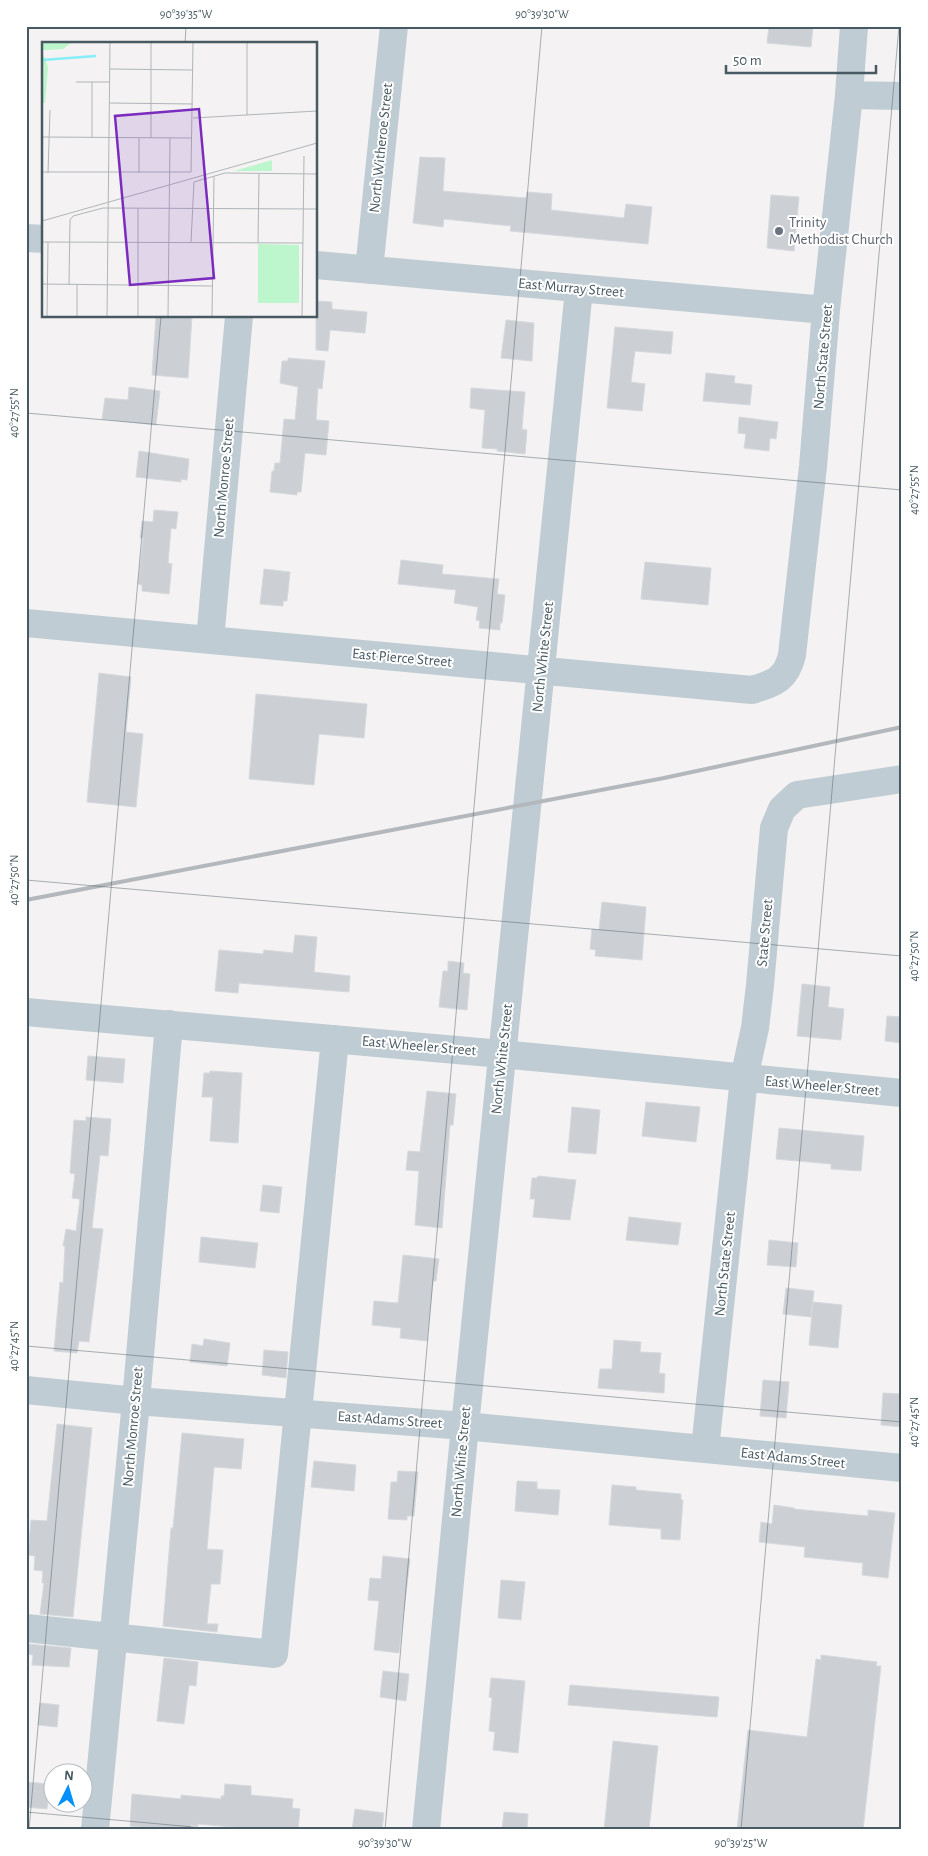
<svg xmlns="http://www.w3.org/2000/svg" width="928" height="1856" viewBox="0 0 928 1856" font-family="'Alegreya Sans',sans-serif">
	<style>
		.building { fill: #ccd0d5; stroke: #d5d9de }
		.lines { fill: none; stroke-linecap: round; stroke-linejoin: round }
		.minor { stroke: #bfccd3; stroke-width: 28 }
		.rail { stroke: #b3b8bd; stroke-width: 4 }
		.ticks { fill: none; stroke: #475962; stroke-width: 1; stroke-opacity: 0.45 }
		.worship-dot { fill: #6b7280; stroke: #fff; stroke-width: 2 }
		.labels { text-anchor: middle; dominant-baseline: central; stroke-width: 4; stroke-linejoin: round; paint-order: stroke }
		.street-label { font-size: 15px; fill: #475962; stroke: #fff }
		.worship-label { font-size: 15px; fill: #5b616d; stroke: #fff; text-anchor: start }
		.inset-river { fill: none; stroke: #86eef7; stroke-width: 2.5 }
		.inset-road { fill: none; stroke: #afb5b8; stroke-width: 1 }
		.view { fill: #7b2cbf; fill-opacity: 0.15; stroke: #7b2cbf; stroke-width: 2.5 }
		.inset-edge { fill: none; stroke: #475962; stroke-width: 2.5 }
		.neatline { fill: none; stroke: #475962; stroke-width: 2 }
		.ticks-label { font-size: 12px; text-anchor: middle; fill: #475962 }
	</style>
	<rect width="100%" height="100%" fill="#f4f2f2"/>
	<path class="building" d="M769,26H813L811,47L767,43Z
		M420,157L445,158L443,191L526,198L527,192L552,194L551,210L624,218L626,204L652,207L648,244L510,231L511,226L444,219L443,227L413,223Z
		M771,195L799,197L794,251L767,248Z
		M316,301L332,302V309L367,312L365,333L330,330L328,351L316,350Z
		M156,316H192L188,378L152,375Z
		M506,320L534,323L532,361L501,358Z
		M615,327L673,332L671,354L635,351L631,382L645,384L642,411L607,408Z
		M288,358L325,361L322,389L318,388L316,420L329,421L326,455L305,453L301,492H297V495L270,492L272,471H274L275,463H280L284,419L295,420L298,387L280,383L282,361H288Z
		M706,373L735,376L734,383L752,385L750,405L703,401Z
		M129,387L160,391L156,425L102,419L105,398L128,400Z
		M471,388L525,392L522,429L527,430L525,454L497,451V449L482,448L485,410L470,408Z
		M739,417L778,422L776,439L770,438L769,451L744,448L746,434L738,433Z
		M139,451L189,459L187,480L181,479V482L136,477Z
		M154,510L178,512L176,529L171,528L168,563L172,564L169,594L142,591V585L138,584L143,538H140L142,521L153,522Z
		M401,560L443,565L442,574L499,579L497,594L505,595L502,623H500V630L479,628L480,621L476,620L478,607L454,603L456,590L398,584Z
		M645,562L711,568L708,605L641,599Z
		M264,569L290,572L287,601H283V606L260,604Z
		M99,673L131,677L126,732L143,734L136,807L87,802Z
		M256,694L367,704L364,738L319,734L314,785L249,779Z
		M602,902L646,907L642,960L595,956L596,950L590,949L592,929L599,930Z
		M295,935L317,937L314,972L350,976L349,992L239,983L238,993L215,991L219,950L263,954L264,950L293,953Z
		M448,961L464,963L463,973L470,974L467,1010L439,1007L443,971H448Z
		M802,984L830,987L828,1007L844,1009L841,1040L797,1036Z
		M887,1016L902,1017V1043L885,1041Z
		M88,1056L125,1059L123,1083L86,1080Z
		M210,1071L242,1073L238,1143L210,1141L213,1097H202L204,1073H210Z
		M427,1091L456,1094L453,1125H450L442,1228L415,1225L419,1171L406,1170L408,1151L420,1152Z
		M646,1102L700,1107L696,1142L642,1136Z
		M572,1107L600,1110L596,1154L568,1152Z
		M86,1117L111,1119L108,1156L100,1155L92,1228L103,1229L89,1342L79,1341L77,1353L54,1351L60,1282L63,1283L65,1246H63L66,1229L76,1231L80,1199L72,1198L75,1174L70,1173L74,1120L86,1121Z
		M779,1128L864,1136L861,1171L831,1169V1164L776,1159Z
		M538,1176L576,1180L570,1220L533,1217L535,1199H530L532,1178H537Z
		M263,1185L282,1187L279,1213L260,1211Z
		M629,1217L681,1223L678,1245L626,1240Z
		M201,1237L258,1243L255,1268L199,1262Z
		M769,1240L798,1243L796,1267L767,1265Z
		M403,1255L439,1259L436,1281H433L427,1341L400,1338L401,1328L372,1325L374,1301L398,1303Z
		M786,1288L814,1291L811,1317L783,1314Z
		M813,1302L842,1305L838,1348L809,1345Z
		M204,1339L230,1343L227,1366L190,1362L192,1344L203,1346Z
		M614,1340L641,1342L640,1352L661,1353L659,1373L665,1374L664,1393L598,1388L600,1369H612Z
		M264,1350L288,1352L286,1378L262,1375Z
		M763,1380L789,1382L786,1418L760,1416Z
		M883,1393L902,1394V1427L881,1425Z
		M57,1424L92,1428L73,1617L40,1614L44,1583H42L43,1571L34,1570L35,1556L28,1555L31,1520L47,1521Z
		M182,1433L244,1439L241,1469L214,1467L207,1549L223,1550L220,1584H211L207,1624H218L217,1632L163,1626L171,1528H173Z
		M314,1461L356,1465L354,1491L311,1487Z
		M398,1471L418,1472L414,1516H407V1520L388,1519L391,1482H397Z
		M517,1481L537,1482V1489L560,1490L558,1515L515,1511Z
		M612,1485L636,1487V1490L681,1494V1500H683L680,1540L661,1539V1529L609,1525Z
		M774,1505L794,1508V1509L868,1516V1510L895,1513L888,1578L862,1575L863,1563L804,1557L805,1547L759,1542L761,1522L772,1524Z
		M383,1556L410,1559L399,1653L374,1650L379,1601L368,1600L370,1578L381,1579Z
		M501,1580L525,1582L521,1620L498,1618Z
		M27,1644L71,1648L69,1667L32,1665L33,1655L26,1654Z
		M821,1655L877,1662L876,1666H881L863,1830H737L748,1730L807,1737L816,1659L821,1660Z
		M164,1658L198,1662L196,1686L189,1685L184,1724L157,1721Z
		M383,1671L409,1674L406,1701L380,1697Z
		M491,1678L525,1681L518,1753L493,1750L495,1732L489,1731L492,1698L489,1697Z
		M570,1685L719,1697L717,1717L568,1705Z
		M40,1703L59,1705L57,1727L38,1725Z
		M613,1741L658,1746L649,1830H604Z
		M26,1782L50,1784L47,1809L26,1807Z
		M225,1784L251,1786V1795L293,1799L292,1808L300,1809L298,1830H265L198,1824V1826L191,1825L190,1830H165L130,1826L132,1794L181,1799V1795L221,1799V1796H224Z
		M355,1809L384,1813L382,1830H352Z
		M504,1812L528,1814L527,1830H502Z"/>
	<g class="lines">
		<path class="minor" d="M849,95L902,96
			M26,238L44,239
			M316,265L826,310
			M369,270L394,26
			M26,623L752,690C774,683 786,680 792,655L813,466L826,310L849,95L854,26
			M210,640L239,316
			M26,1012L502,1054L902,1093
			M26,1390L136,1401L465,1426L902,1468
			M705,1449L744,1078L755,1028L760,985L774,828L782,809L797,795L902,779
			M26,1628L274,1654L335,1039
			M95,1830L136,1401L169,1024
			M426,1830L465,1426L579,289"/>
		<path class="rail" d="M26,900L664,778L902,727"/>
	</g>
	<path class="ticks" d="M185,44L186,26M26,413L902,490M26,880L902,956M26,1346L902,1422M26,1812L227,1830M29,1830L161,316M385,1830L542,26M741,1830L899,26"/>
	<circle class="worship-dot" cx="779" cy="231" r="5"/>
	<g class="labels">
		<g class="street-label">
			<text transform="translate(381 148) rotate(-84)">North Witheroe Street</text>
			<text transform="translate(571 288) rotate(5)">East Murray Street</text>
			<text transform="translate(823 357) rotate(-85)">North State Street</text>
			<text transform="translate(224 478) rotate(-85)">North Monroe Street</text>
			<text transform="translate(543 657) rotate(-84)">North White Street</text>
			<text transform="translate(402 658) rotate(5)">East Pierce Street</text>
			<text transform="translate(765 933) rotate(-85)">State Street</text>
			<text transform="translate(419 1046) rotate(5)">East Wheeler Street</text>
			<text transform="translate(502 1059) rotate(-84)">North White Street</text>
			<text transform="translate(822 1086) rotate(5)">East Wheeler Street</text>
			<text transform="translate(725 1264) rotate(-84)">North State Street</text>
			<text transform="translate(390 1420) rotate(4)">East Adams Street</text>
			<text transform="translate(133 1427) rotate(-85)">North Monroe Street</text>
			<text transform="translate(793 1458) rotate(6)">East Adams Street</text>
			<text transform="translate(461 1462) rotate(-85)">North White Street</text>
		</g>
		<g class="worship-label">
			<text x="789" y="222">Trinity<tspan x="789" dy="17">Methodist Church</tspan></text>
		</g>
	</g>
	<g transform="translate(42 42)">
		<rect width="275" height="275" fill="#f4f2f2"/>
		<path d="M0,0H30L21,7L5,8H0ZM0,15H3L6,26L3,61L0,60ZM230,118V129H192ZM216,202L257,203V261H216Z" fill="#bdf5cc"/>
		<path class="inset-river" d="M0,18L54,14"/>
		<path class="inset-road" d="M68,27L151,28M34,40H68M68,61L151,62M205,73V0M151,76L275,69M0,95L150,96M50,95V40M109,96V0M0,130H149L151,0M6,131L8,68M97,131V96M0,179L275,101M0,200L261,201M149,200L152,140L183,131L275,132M216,201L217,132M0,242L170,244M27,243L28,178L31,174L61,166L275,167M5,275L6,200M35,275V243M65,275L68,0M96,275V166M126,275L128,96M170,275L172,135M260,275L262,114"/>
		<path class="view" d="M157,67L172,236L88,243L73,74Z"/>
		<rect width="275" height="275" class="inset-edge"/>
	</g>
	<rect width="928" height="1856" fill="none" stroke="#ffffff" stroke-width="55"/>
	<g transform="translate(68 1788) rotate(5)"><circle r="24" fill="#ffffff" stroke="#b5bdc0"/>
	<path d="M0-4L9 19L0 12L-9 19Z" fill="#0590fb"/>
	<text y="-8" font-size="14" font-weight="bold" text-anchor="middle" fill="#475962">N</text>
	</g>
	<path d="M726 65v8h150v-8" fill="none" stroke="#475962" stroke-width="2.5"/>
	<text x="733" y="65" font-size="15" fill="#475962" stroke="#ffffff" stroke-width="4" paint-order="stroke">50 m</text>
	<rect x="28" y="28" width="872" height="1800" class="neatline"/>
	<g class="ticks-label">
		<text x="186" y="18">90°39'35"W</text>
		<text x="542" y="18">90°39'30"W</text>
		<text transform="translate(14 413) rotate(-90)" y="4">40°27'55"N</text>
		<text transform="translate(914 490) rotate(-90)" y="4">40°27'55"N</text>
		<text transform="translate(14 880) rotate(-90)" y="4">40°27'50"N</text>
		<text transform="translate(914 956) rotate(-90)" y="4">40°27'50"N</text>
		<text transform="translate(14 1346) rotate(-90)" y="4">40°27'45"N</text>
		<text transform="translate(914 1422) rotate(-90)" y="4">40°27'45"N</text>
		<text x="385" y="1847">90°39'30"W</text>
		<text x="741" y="1847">90°39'25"W</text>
	</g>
</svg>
